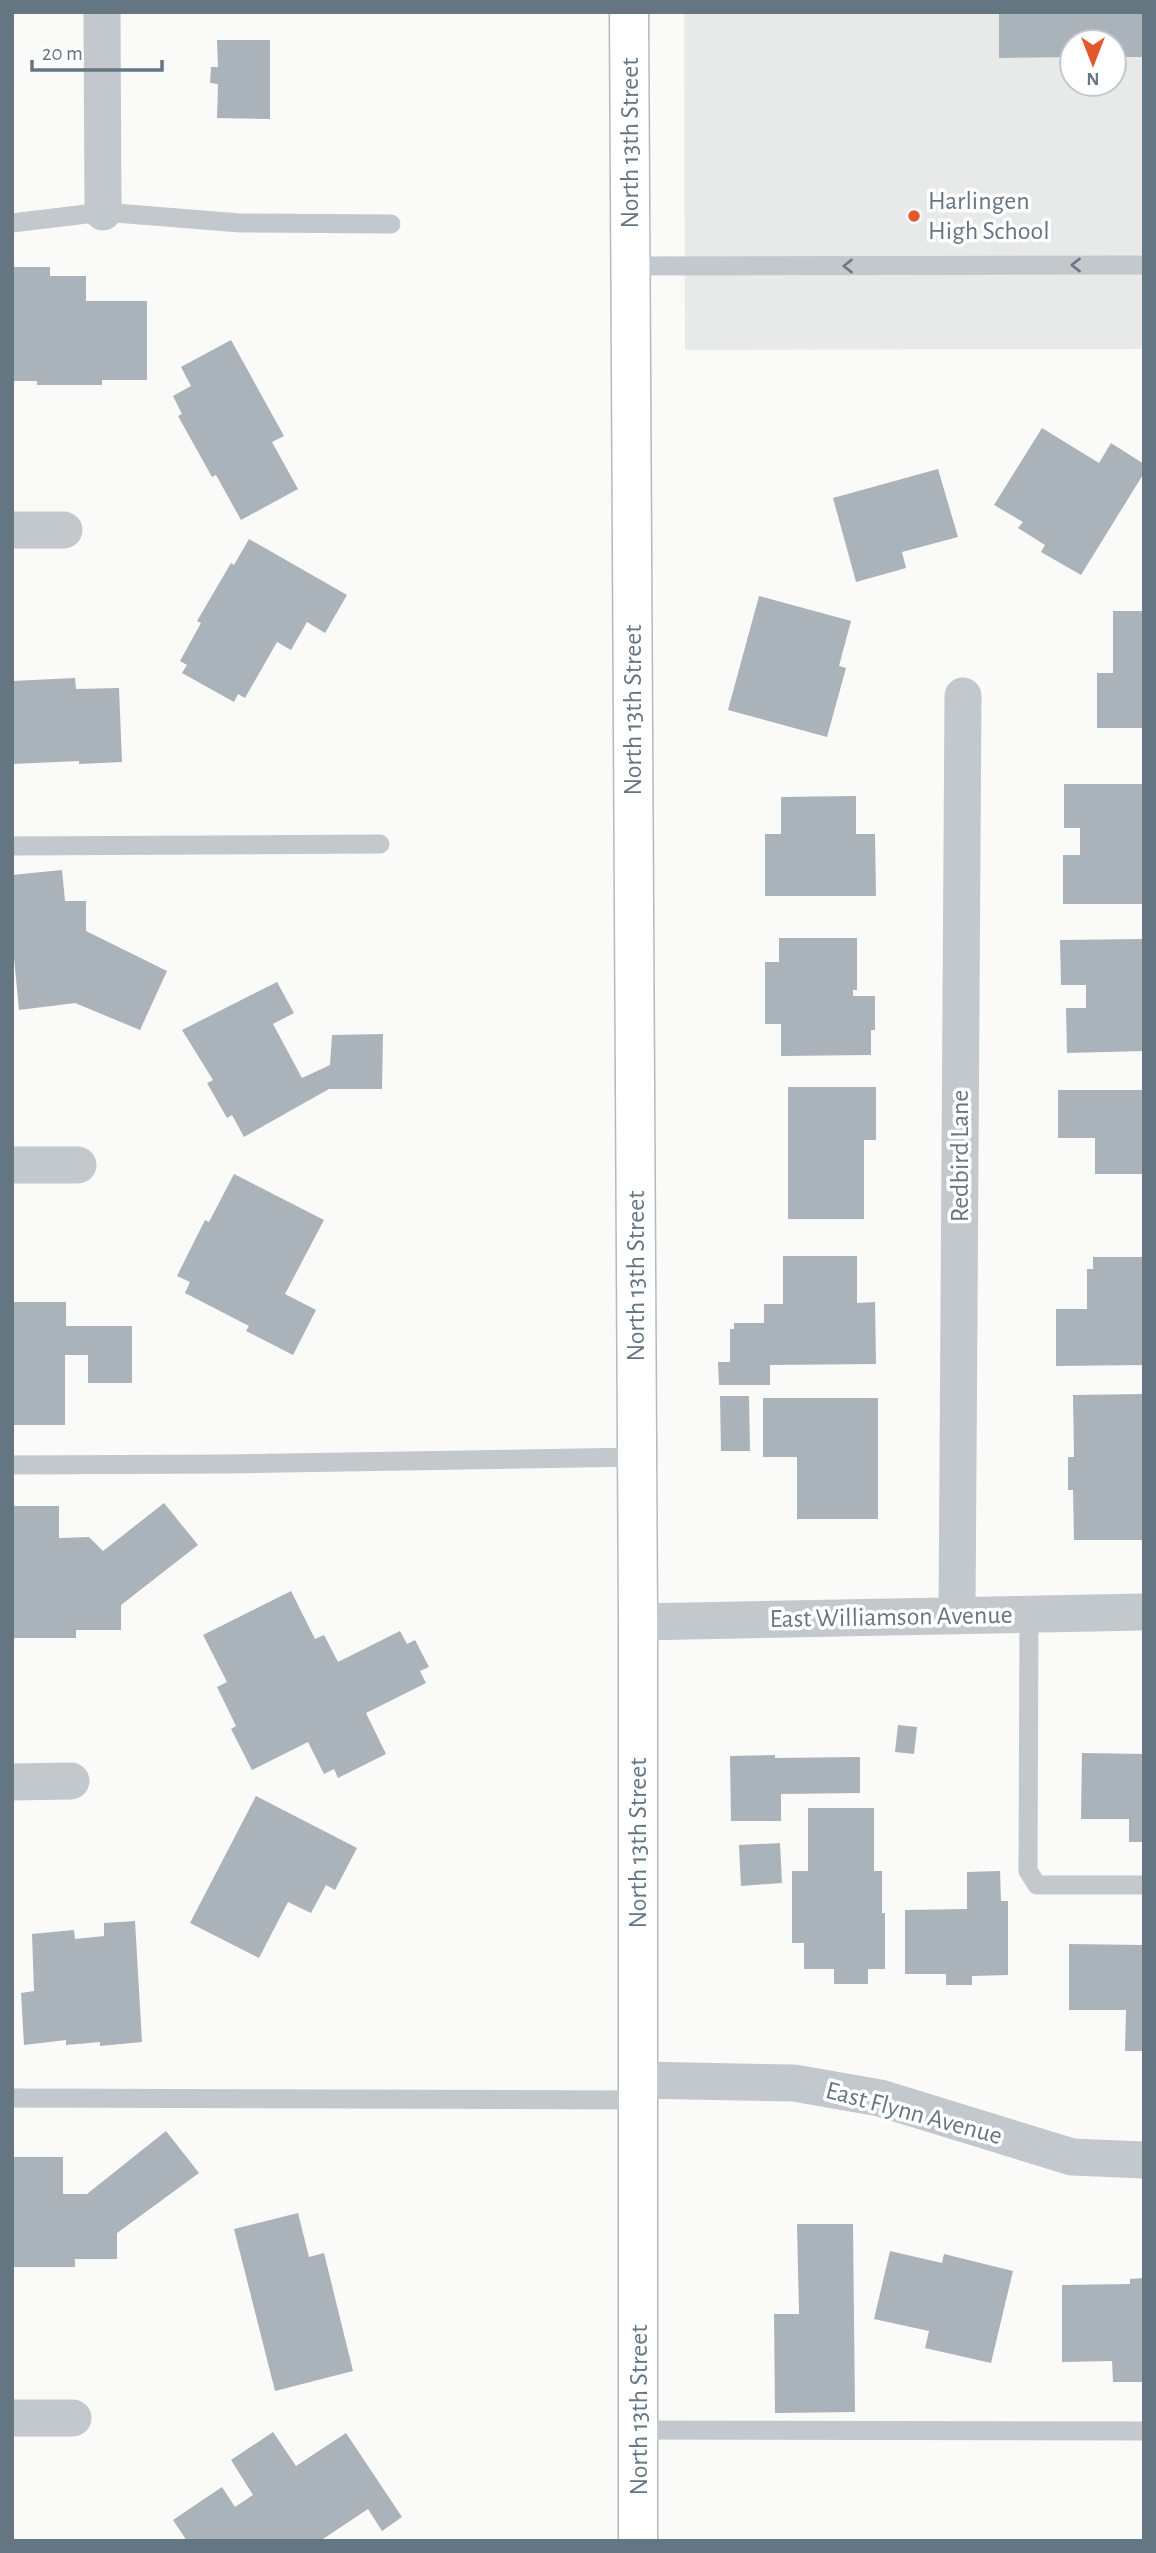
<svg xmlns="http://www.w3.org/2000/svg" width="1156" height="2553" viewBox="0 0 1156 2553" font-family="'Alegreya Sans',sans-serif">
	<style>
		.built { fill: #e8e9e9; fill-rule: evenodd }
		.building { fill: #aab3b9 }
		.lines { fill: none; stroke-linecap: round; stroke-linejoin: round }
		.secondary-casing { stroke: #b3babf; stroke-width: 41 }
		.lane { stroke: #c3c8cc; stroke-width: 19 }
		.street { stroke: #c3c8cc; stroke-width: 37 }
		.secondary { stroke: #fff; stroke-width: 38 }
		.oneway { stroke: #6a7a87 }
		.poi-dot { fill: #e4572e; stroke: #fff; stroke-width: 2.5 }
		.labels { text-anchor: middle; dominant-baseline: central; stroke-width: 7; stroke-linejoin: round; paint-order: stroke }
		.street-label { font-size: 26px; fill: #657683; stroke: #fff }
		.poi-label { font-size: 26px; fill: #657683; stroke: #fff; text-anchor: start }
	</style>
	<rect width="100%" height="100%" fill="#fafaf8"/>
	<path class="built" d="M684,12H1144V349L685,350ZM1072,42H1114V84H1072Z"/>
	<path class="building" d="M999,12H1144V57H1114V42H1072V57L999,58Z
		M217,40H270V119L217,118L218,84L210,83L211,67H218Z
		M12,267H50V276H86V301H147V380H102V385H37V381H12Z
		M231,340L284,436L272,442L298,489L241,520L216,475L212,477L178,416L182,414L173,396L191,386L181,367Z
		M1042,428L1099,463L1111,443L1144,464V473L1081,575L1041,552L1045,545L1018,528L1023,522L994,505Z
		M938,469L958,537L902,552L906,568L856,582L833,498Z
		M249,539L347,595L325,633L307,622L291,650L277,642L245,698L238,694L234,702L182,673L187,665L180,661L201,623L197,621L231,563L234,565Z
		M759,596L851,621L839,666L846,668L827,737L728,710Z
		M1113,611H1144V728H1097V673H1113Z
		M75,678L76,689L119,688L122,762L79,764V761L12,764V681Z
		M1064,784H1144V904H1063V855H1080V828H1064Z
		M856,796V834H875L876,896H765V834H781V797Z
		M62,870L65,901H86V931L167,971L140,1030L75,1003L19,1010L12,937V875Z
		M779,938H857V990H853V996H875V1030H871V1055L781,1056V1024H765V962H779Z
		M1144,939V1051L1067,1053L1066,1008H1086V985H1061L1060,940Z
		M277,982L294,1013L273,1024L302,1078L330,1065L332,1035L383,1034L382,1089H329L244,1137L232,1115L227,1118L207,1083L213,1080L182,1030Z
		M788,1087H876V1140H864V1219H788Z
		M1058,1090H1144V1174H1095V1138H1058Z
		M234,1174L324,1220L285,1294L316,1310L293,1355L246,1331L249,1326L185,1293L190,1282L177,1276L205,1220L209,1222Z
		M783,1256H857V1303L875,1302L876,1364L770,1365V1385H719L718,1362H730V1329H734V1323H764V1304H783Z
		M1093,1257H1144V1365L1056,1366V1309H1087V1269H1093Z
		M12,1302H66V1326H132V1383H88V1355H65V1425H13Z
		M1143,1394L1144,1540H1074L1073,1490H1068V1457H1074L1073,1395Z
		M720,1396H749L750,1451H721Z
		M763,1398H878V1519H797V1457H763Z
		M164,1503L198,1545L121,1605V1630H76V1638H12V1506H59V1538L89,1537L103,1551Z
		M291,1591L315,1639L324,1635L338,1662L400,1631L407,1644L415,1640L429,1667L420,1671L426,1683L366,1713L386,1754L338,1778L334,1769L324,1774L308,1742L252,1770L231,1729L236,1726L217,1687L227,1682L203,1635Z
		M898,1725L917,1727L914,1754L895,1752Z
		M1082,1753L1144,1754V1842H1129V1819H1081Z
		M775,1755V1758L860,1757V1793L781,1794V1821H731L730,1756Z
		M256,1796L357,1848L335,1890L326,1885L311,1913L288,1902L259,1958L190,1923Z
		M808,1808H874V1871H882V1913H885V1969H868V1984H834V1969H804V1943H792V1871H808Z
		M780,1843L782,1883L741,1886L739,1845Z
		M1000,1871L1001,1901H1008V1975L972,1976V1985H946V1974H905V1910L967,1909V1872Z
		M135,1921L142,2042L100,2046V2042L66,2045V2040L24,2045L21,1993L34,1991L32,1934L74,1930L75,1939L104,1936V1923Z
		M1069,1944L1144,1945V2051H1125L1126,2010H1069Z
		M166,2131L199,2173L117,2233V2259H75V2267H12V2157H63V2194H87Z
		M298,2213L309,2257L324,2253L353,2371L275,2391L234,2229Z
		M797,2224H853L855,2412L775,2413L774,2314H799Z
		M890,2251L942,2263L944,2254L1013,2271L991,2363L925,2348L929,2331L874,2319Z
		M1144,2278V2382H1113L1112,2361L1062,2362V2285L1130,2284V2279Z
		M273,2432L296,2466L346,2433L402,2517L382,2531L368,2509L320,2541H187L173,2520L222,2487L235,2507L253,2495L231,2460Z"/>
	<g class="lines">
		<g class="secondary-casing">
			<path id="secondary" d="M629,12L638,1622V2541"/>
		</g>
		<path class="lane" d="M12,223L103,212L240,223L391,224
			M631,266L1144,265
			M12,846L380,844
			M12,1465L227,1464L637,1457
			M1029,1614L1028,1871L1037,1885H1144
			M12,2098L639,2100
			M639,2430L1144,2431"/>
		<path class="street" d="M102,12L103,212
			M12,530H64
			M12,1165H78
			M957,1616L963,696
			M638,1622L1144,1612
			M12,1782L71,1781
			M639,2080L794,2083L880,2098L1072,2157L1144,2160
			M12,2418H73"/>
		<use href="#secondary" class="secondary"/>
	</g>
	<defs><path id="oneway-chevron" d="M-2-3.5L2.5 0L-2 3.5" fill="none" stroke-width="1.6" stroke-linecap="round" stroke-linejoin="round" transform="scale(1.75)"/></defs>
	<g class="oneway">
		<use href="#oneway-chevron" transform="translate(1076 265) rotate(180)"/>
		<use href="#oneway-chevron" transform="translate(848 266) rotate(180)"/>
	</g>
	<circle class="poi-dot" cx="914" cy="216" r="7"/>
	<g class="labels">
		<g class="street-label">
			<text transform="translate(630 143) rotate(-90)">North 13th Street</text>
			<text transform="translate(633 710) rotate(-90)">North 13th Street</text>
			<text transform="translate(960 1156) rotate(-90)">Redbird Lane</text>
			<text transform="translate(636 1276) rotate(-90)">North 13th Street</text>
			<text transform="translate(891 1617) rotate(-1)">East Williamson Avenue</text>
			<text transform="translate(638 1843) rotate(-90)">North 13th Street</text>
			<text transform="translate(914 2113) rotate(15)">East Flynn Avenue</text>
			<text transform="translate(639 2410) rotate(-90)">North 13th Street</text>
		</g>
		<g class="poi-label">
			<text x="928" y="201">Harlingen<tspan x="928" dy="30">High School</tspan></text>
		</g>
	</g>
	<rect width="1156" height="2553" fill="none" stroke="#657683" stroke-width="28"/>
	<g transform="translate(1093 63) rotate(180)"><circle r="33" fill="#ffffff" stroke="#c1c8cd" stroke-width="2"/>
	<path d="M0-5L12 26L0 18L-12 26Z" fill="#e4572e"/>
	<text y="-10" font-size="19" font-weight="bold" text-anchor="middle" fill="#657683">N</text>
	</g>
	<path d="M32 60v10h130v-10" fill="none" stroke="#657683" stroke-width="3.5"/>
	<text x="42" y="60" font-size="21" fill="#657683" stroke="#ffffff" stroke-width="5" paint-order="stroke">20 m</text>
</svg>
